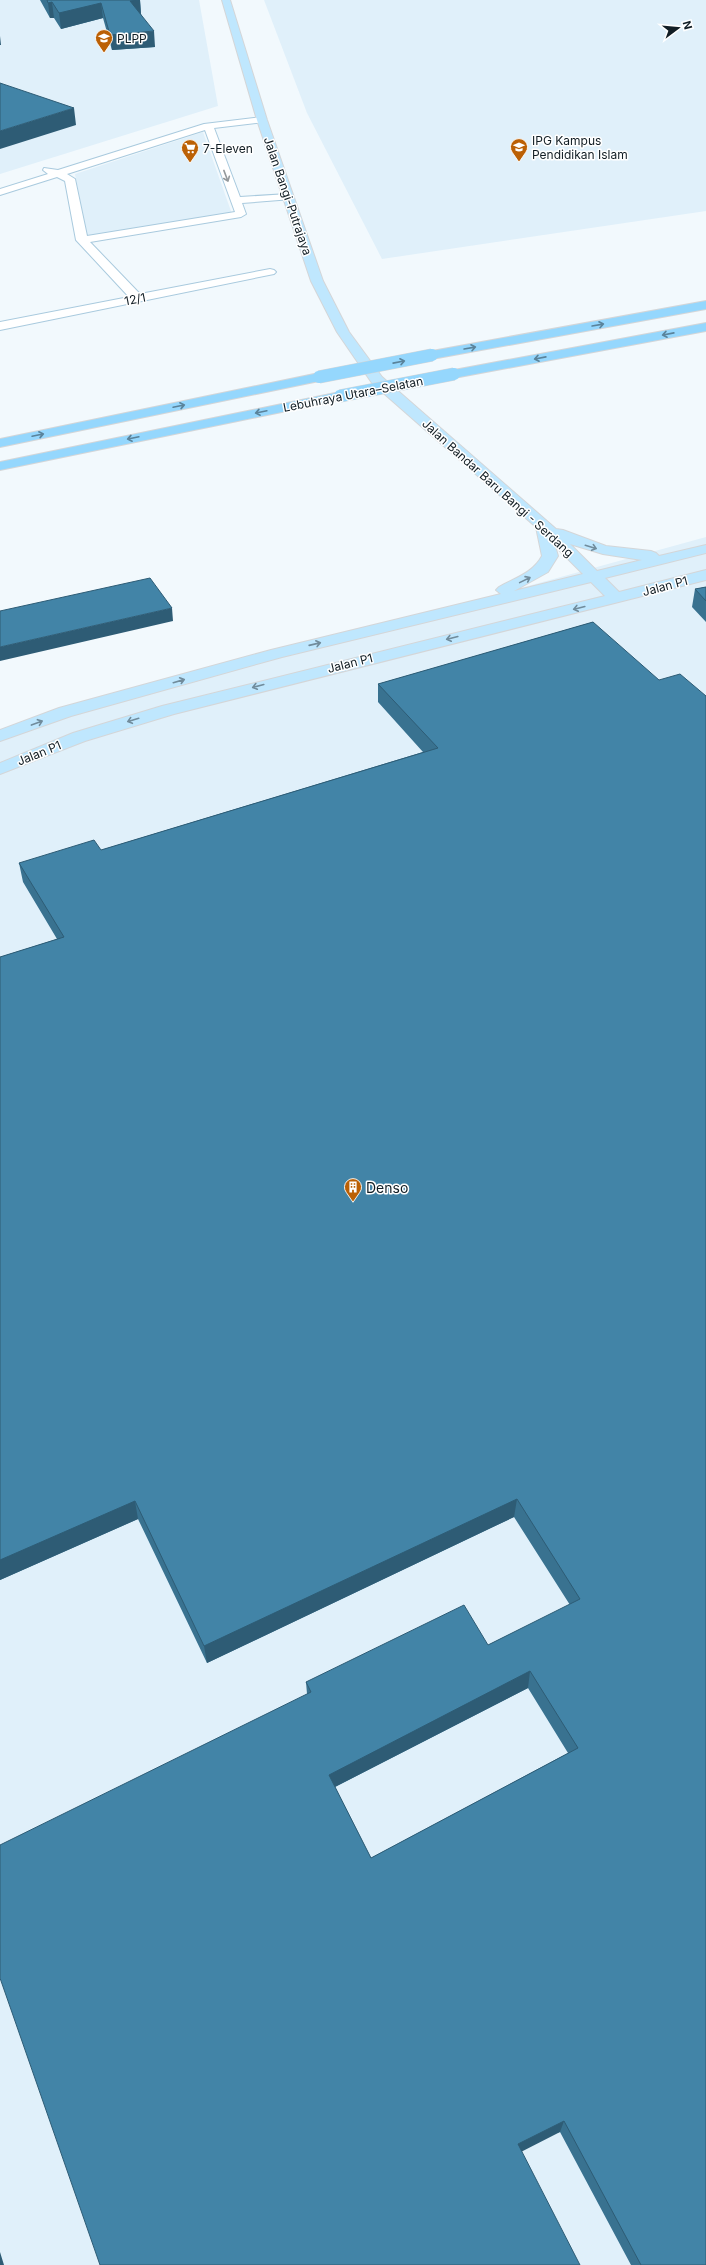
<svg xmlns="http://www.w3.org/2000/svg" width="706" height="2265" viewBox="0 0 706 2265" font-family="Inter,sans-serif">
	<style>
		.built { fill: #e0f0fa }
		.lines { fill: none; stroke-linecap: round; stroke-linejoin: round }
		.minor-casing { stroke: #a9cade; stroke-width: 2 }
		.major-casing { stroke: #d4d6d8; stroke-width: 2 }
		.highway-casing { stroke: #d4d6d8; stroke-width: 2 }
		.minor { fill: #fff; fill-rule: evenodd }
		.major { fill: #bfe7fe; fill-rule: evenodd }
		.highway { fill: #95d7fd; fill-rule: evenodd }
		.highway-bridge-casing { stroke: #d4d6d8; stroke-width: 13; stroke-linecap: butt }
		.highway-bridge { stroke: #95d7fd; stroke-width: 12 }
		.wall { fill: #397290; fill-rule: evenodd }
		.shaded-wall { fill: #2e5c75 }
		.building { fill: #4284a7; stroke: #2e5c75; fill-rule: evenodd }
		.oneway { stroke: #94999c }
		.oneway2 { stroke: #5a839b }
		.oneway3 { stroke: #718c9c }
		.labels { text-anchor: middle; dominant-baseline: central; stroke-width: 3; stroke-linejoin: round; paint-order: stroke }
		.far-poi-label { font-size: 12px; fill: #111d24; stroke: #fff; text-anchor: start }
		.far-street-label { font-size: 12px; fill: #111d24; stroke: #fff }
		.poi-label { font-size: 14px; fill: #111d24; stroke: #fff; text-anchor: start }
	</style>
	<rect width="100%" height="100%" fill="#f2f9fd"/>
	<path class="built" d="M0,0H199L218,106L0,174Z
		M264,0H706V211L382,259L307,113Z
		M203,132L232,214L87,236L75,174Z
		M706,537V2265H0V731Z"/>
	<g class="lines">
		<g class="minor-casing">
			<path id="minor" d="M262,117L265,118V122L214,128L240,197L288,194L292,195V199L242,203L246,214L241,217L90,242L140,294L270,269L274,270L276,272L274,274L0,330V322L129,297L76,240L65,181L57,177L0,195V189L48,174L43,170L44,168L58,170L204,124ZM205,130L235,212L87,236L75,179L67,174Z"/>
		</g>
		<g class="major-casing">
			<path id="major" d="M222,0H230L267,120L323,281L349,332L382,377L556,529L563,530L606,546L651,551L656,553L659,556L706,545V553L605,578L619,592L706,570V580L174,714L85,741L0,774V763L73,733L162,706L605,596L591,582L282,657L71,716L0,741V730L59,708L271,650L501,594L496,590L499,587C515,578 533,573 542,556L536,527L372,383L337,332L311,281L257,120ZM570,544L603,554L642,560L597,571ZM555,546L583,574L514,591L548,572L558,556Z"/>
		</g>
		<g class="highway-casing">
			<path id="highway" d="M706,301V309L432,359L426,355L432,351Z
				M706,323V331L454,378L448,374L454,370Z
				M319,373L324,374L325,377L324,380L0,447V439Z
				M340,392L345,393L347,396L345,399L0,470V462Z"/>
		</g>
		<use href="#minor" class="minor"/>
		<use href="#major" class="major"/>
		<use href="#highway" class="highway"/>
		<g class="highway-bridge-casing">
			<path id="highway-bridge" d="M319,377L432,355
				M340,396L454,374"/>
		</g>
		<use href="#highway-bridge" class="highway-bridge"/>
	</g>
	<path class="wall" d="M40,0H140L141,14L155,47L112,50L103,18L61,29L54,18H50Z
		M706,587V622L692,607L695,589Z
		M593,622L706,2265H631L560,2132L100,2265L307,1694L306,1682L488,1645L570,1605L514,1517L207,1663L138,1519L0,1580V957L57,939L23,882L19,863L101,850L423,752L378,702V684ZM528,1688L568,1753L371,1858L335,1787Z"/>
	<path class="shaded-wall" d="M140,0L141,15L130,1Z
		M52,2L54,18H50L48,3Z
		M101,3L103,18L61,29L59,13Z
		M154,31L155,47L112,50L110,35Z
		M0,36L1,45H0Z
		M74,108L76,125L0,149V131Z
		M172,608L173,621L0,661V647Z
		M517,1499L514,1517L207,1663L204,1646Z
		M135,1501L138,1519L0,1580V1560Z
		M530,1671L528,1688L329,1790V1775Z
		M564,2121L560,2132L515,2155L518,2144Z
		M0,2252L4,2265H0Z"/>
	<path class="building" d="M47,0H139L130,1L154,31L110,35L101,3L59,13L52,2L48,3Z
		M0,83L74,108L0,131Z
		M150,578L172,608L0,647V611Z
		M706,587V601L695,589Z
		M593,622L659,680L680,674L706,696V2265H641L564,2121L518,2144L580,2265H100L0,1978V1845L311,1692L306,1682L464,1605L488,1645L580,1599L517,1499L204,1646L135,1501L0,1560V957L64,937L19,863L94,840L101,850L438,748L378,684ZM530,1671L578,1748L371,1858L329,1775Z"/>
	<defs><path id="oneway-shaft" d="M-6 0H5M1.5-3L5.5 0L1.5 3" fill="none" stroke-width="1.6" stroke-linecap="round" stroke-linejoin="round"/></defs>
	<use class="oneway" href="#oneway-shaft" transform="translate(226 176) rotate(69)"/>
	<g class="oneway2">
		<use href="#oneway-shaft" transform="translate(598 325) rotate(-10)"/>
		<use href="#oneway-shaft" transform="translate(668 334) rotate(169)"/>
		<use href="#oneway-shaft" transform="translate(470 348) rotate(-10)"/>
		<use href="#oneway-shaft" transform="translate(540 358) rotate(169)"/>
		<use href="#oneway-shaft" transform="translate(399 362) rotate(-11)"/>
		<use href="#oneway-shaft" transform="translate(179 406) rotate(-12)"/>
		<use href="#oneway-shaft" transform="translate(261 412) rotate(168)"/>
		<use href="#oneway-shaft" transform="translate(38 435) rotate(-12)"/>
		<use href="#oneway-shaft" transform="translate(133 438) rotate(168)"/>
	</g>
	<g class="oneway3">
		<use href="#oneway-shaft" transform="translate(591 547) rotate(17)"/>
		<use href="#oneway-shaft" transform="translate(525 580) rotate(-26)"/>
		<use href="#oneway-shaft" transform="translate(579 608) rotate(166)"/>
		<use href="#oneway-shaft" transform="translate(452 638) rotate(166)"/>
		<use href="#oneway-shaft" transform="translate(315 644) rotate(-13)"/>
		<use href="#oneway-shaft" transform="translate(179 681) rotate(-16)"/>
		<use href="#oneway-shaft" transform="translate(258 686) rotate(165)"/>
		<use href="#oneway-shaft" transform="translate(133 720) rotate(163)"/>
		<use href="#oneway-shaft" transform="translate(37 723) rotate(-20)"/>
	</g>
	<defs>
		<g id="school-pin" transform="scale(0.9)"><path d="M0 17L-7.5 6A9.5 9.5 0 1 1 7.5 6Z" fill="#bb6005" stroke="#fff"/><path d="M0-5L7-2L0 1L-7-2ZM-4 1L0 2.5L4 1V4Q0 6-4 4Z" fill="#fff"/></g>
		<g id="university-pin" transform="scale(0.9)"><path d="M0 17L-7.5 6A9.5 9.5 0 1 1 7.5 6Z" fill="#bb6005" stroke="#fff"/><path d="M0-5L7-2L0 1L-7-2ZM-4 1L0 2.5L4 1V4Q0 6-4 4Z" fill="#fff"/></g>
		<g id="supermarket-pin" transform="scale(0.9)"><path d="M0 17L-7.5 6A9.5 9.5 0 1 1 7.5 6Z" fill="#bb6005" stroke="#fff"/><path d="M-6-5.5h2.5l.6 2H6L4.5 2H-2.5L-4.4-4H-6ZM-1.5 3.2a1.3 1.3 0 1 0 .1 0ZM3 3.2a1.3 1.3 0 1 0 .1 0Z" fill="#fff"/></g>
		<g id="building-pin" transform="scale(0.9)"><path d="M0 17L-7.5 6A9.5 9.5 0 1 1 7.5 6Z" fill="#bb6005" stroke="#fff"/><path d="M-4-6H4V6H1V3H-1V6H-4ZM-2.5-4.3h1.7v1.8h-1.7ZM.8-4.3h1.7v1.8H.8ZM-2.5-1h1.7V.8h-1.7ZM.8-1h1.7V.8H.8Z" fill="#fff"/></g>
	</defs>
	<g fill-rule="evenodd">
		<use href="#school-pin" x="104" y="38"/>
		<use href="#university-pin" x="519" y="147"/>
		<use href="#supermarket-pin" x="190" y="148"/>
		<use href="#building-pin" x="353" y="1187"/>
	</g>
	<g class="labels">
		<g class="far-poi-label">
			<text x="117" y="38">PLPP</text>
			<text x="532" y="140">IPG Kampus<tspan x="532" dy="14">Pendidikan Islam</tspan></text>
			<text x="203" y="148">7-Eleven</text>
		</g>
		<g class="far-street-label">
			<text transform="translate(288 196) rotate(71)">Jalan Bangi-Putrajaya</text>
			<text transform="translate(135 299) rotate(-11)">12/1</text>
			<text transform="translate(353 394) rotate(-11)">Lebuhraya Utara–Selatan</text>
			<text transform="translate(498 488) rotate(42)">Jalan Bandar Baru Bangi - Serdang</text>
			<text transform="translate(665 586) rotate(-15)">Jalan P1</text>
			<text transform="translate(350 663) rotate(-14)">Jalan P1</text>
			<text transform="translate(39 753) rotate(-22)">Jalan P1</text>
		</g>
		<g class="poi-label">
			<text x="366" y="1187">Denso</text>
		</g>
	</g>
	<g transform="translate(678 28) rotate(74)" stroke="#ffffff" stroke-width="3" paint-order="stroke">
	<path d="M0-3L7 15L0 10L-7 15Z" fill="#111d24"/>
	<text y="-6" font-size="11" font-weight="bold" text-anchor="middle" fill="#111d24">N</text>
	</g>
</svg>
